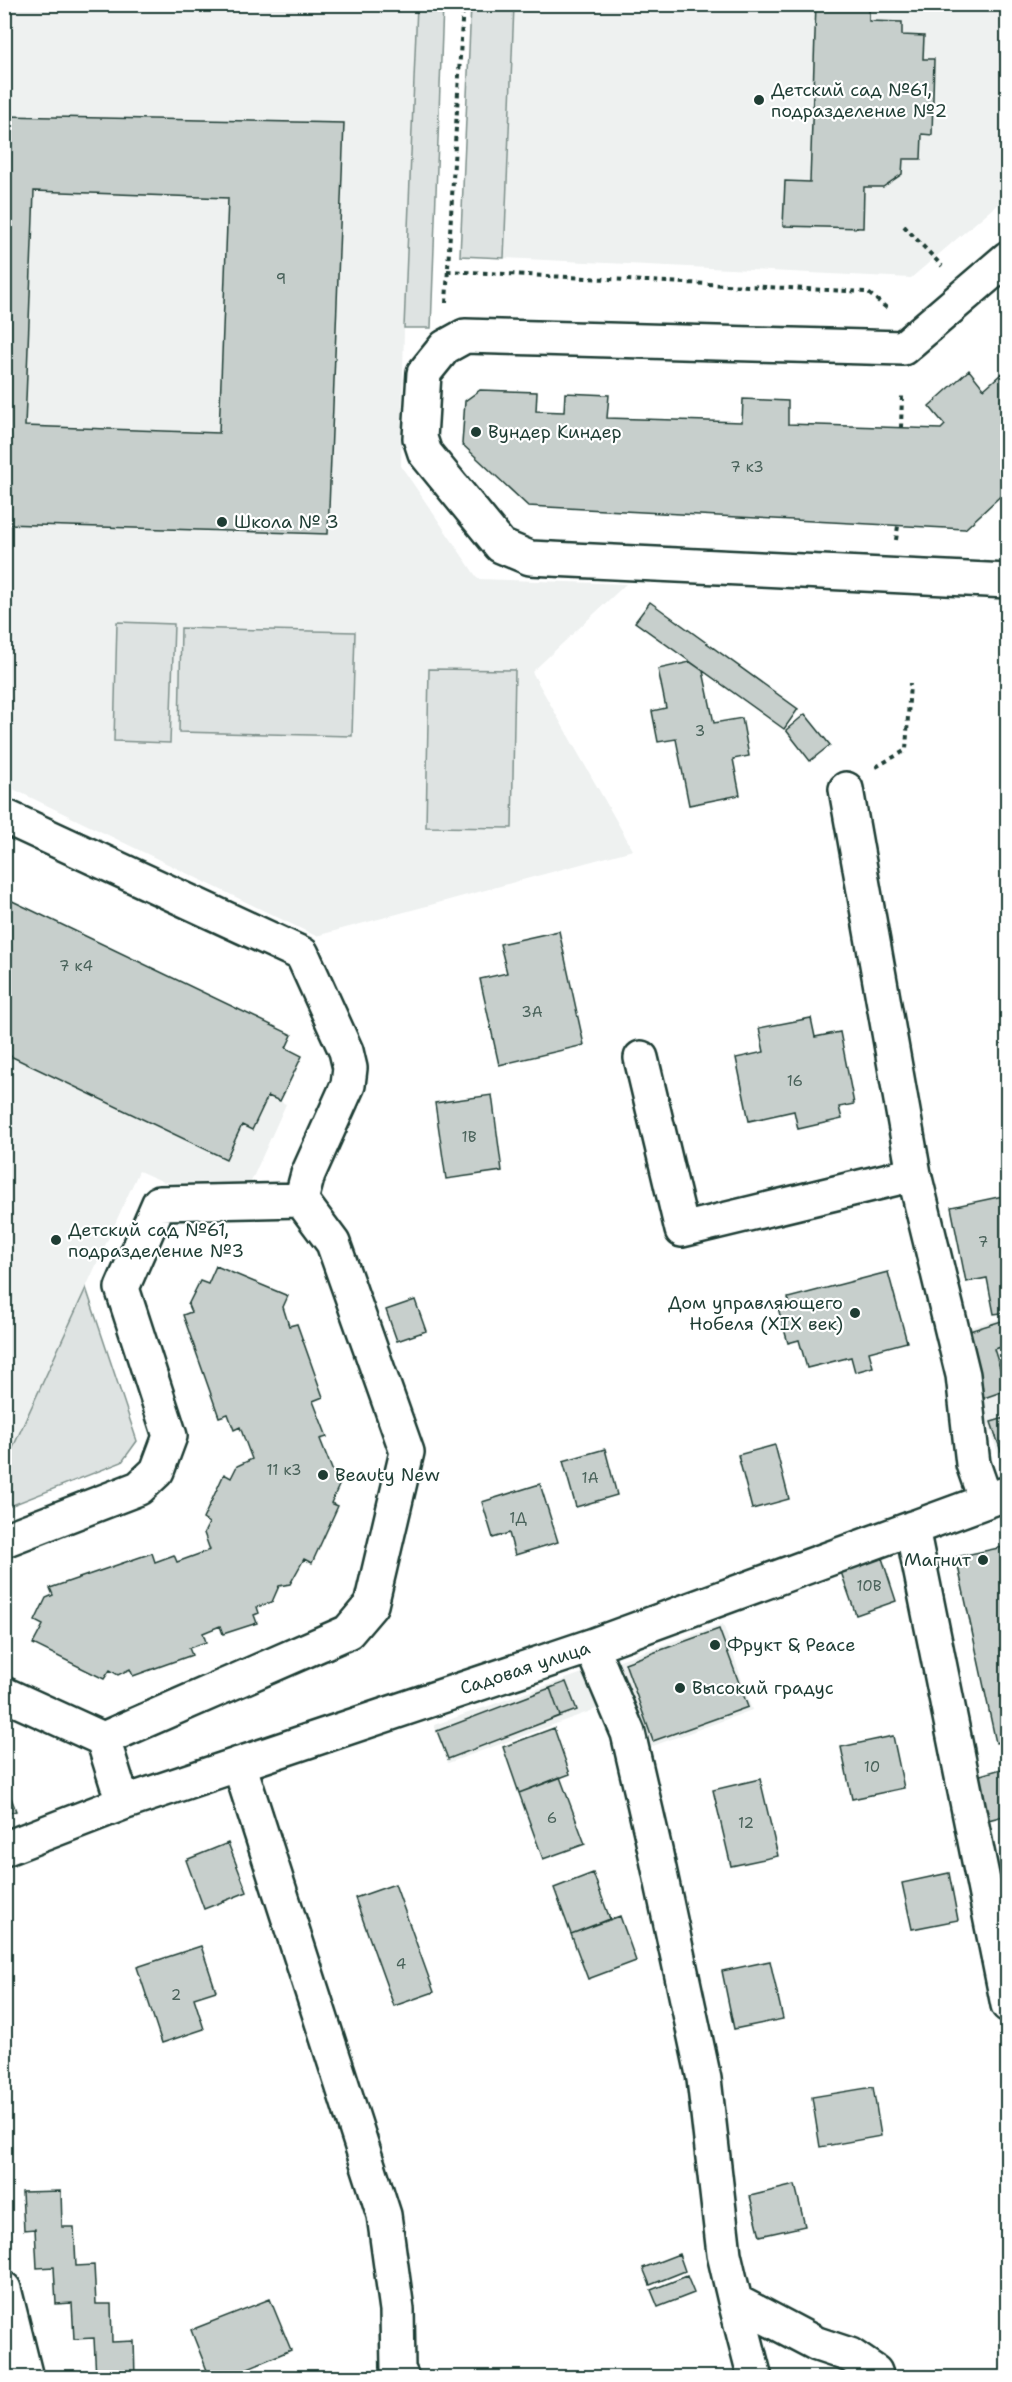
<svg xmlns="http://www.w3.org/2000/svg" width="1012" height="2382" viewBox="0 0 1012 2382" font-family="'Shantell Sans',sans-serif">
	<style>
		.built { fill: #eef1f0 }
		.green { fill: #dee3e2; stroke: #7e908b; stroke-width: 1.5 }
		.building { fill: #c7cfcc; stroke: #1f3d34; stroke-width: 1.5; fill-rule: evenodd }
		.lines { fill: none; stroke-linecap: round; stroke-linejoin: round }
		.minor-casing { stroke: #1f3d34; stroke-width: 38 }
		.path { stroke: #1f3d34; stroke-width: 4; stroke-dasharray: 4.5 4.5; stroke-linecap: butt }
		.minor { stroke: #fff; stroke-width: 33 }
		.poi-dot { fill: #1f3d34; stroke: #fff; stroke-width: 2 }
		.labels { text-anchor: middle; dominant-baseline: central; stroke-width: 4.5; stroke-linejoin: round; paint-order: stroke }
		.number-label { font-size: 15px; fill: #49625a }
		.poi-label { font-size: 18px; fill: #1f3d34; stroke: #fff; text-anchor: start }
		.street-label { font-size: 18px; fill: #1f3d34; stroke: #fff }
	</style>
	<rect width="100%" height="100%" fill="#fff"/>
	<filter id="ink" filterUnits="userSpaceOnUse"><feTurbulence type="fractalNoise" baseFrequency=".0167" numOctaves="2"/><feDisplacementMap in="SourceGraphic" scale="12" xChannelSelector="R" yChannelSelector="G"/><feConvolveMatrix kernelMatrix="1 2 1 2 8 2 1 2 1" color-interpolation-filters="sRGB"/></filter>
	<g filter="url(#ink)">
		<path class="built" d="M4,5H417L404,328L401,466L478,579L626,584L532,672L633,850L316,936L5,785Z
			M514,5H1007V196L911,278L504,258Z
			M5,1053L226,1159L242,1125L252,1130L268,1096L286,1104L250,1184L164,1182L139,1171L5,1465Z
			M1007,1316V1471L1004,1472L958,1331Z
			M723,1624L752,1710L650,1747L632,1696L448,1763L434,1725Z"/>
		<path class="green" d="M417,5H443L431,328H404Z
			M471,5H514L504,258L460,256Z
			M117,622L174,624L170,743L114,741Z
			M181,628L355,632L352,736L179,732Z
			M429,669L515,670L512,828L426,827Z
			M86,1288L137,1441L122,1462L5,1508V1465Z"/>
		<path class="building" d="M816,4H869V21L902,22V35L924,36L923,59H934L932,135L922,134L921,159H903L902,174L883,187H864L863,228L783,226L785,181L810,182Z
			M4,116L344,123L328,534L4,524ZM34,191L228,198L219,433L25,426Z
			M1008,368V489L965,529L528,506L462,444L465,401L480,390L537,392L536,411L564,412L565,393L609,395L607,418L742,422L743,399L788,401V424L941,429L945,425L929,406L969,370L984,389Z
			M650,602L798,709L784,729L635,622Z
			M690,662L703,671L714,723L742,718L749,756L733,759L740,795L689,805L676,739L658,742L652,711L666,708L658,669Z
			M805,714L830,745L810,761L786,730Z
			M4,897L292,1035L286,1048L302,1056L280,1101L268,1096L252,1130L242,1125L226,1159L4,1053Z
			M559,931L584,1045L499,1065L480,979L507,973L500,944Z
			M811,1018L815,1037L840,1032L854,1104L839,1107L842,1119L798,1129L794,1111L749,1121L736,1058L764,1052L759,1028Z
			M492,1095L502,1171L446,1179L435,1103Z
			M1008,1195V1312L994,1314L987,1278L966,1282L951,1207Z
			M216,1266L288,1296L283,1307L289,1326L297,1324L323,1397L313,1401L327,1437L320,1439L335,1477L342,1479L331,1503L338,1506L312,1563L304,1559L290,1584L279,1586L272,1602L257,1607L259,1613L254,1615L257,1623L223,1634L220,1626L203,1633L206,1642L189,1648L192,1655L133,1676L130,1669L118,1675L110,1670L104,1679L33,1644L43,1625L35,1621L46,1598L53,1595L50,1588L152,1553L155,1562L174,1555L177,1562L210,1550L204,1533L209,1523L203,1519L224,1474L231,1478L237,1466L252,1459L240,1427L234,1430L228,1414L219,1417L183,1315L191,1312L188,1305L200,1281L208,1284Z
			M888,1272L907,1342L869,1352L873,1367L855,1372L851,1357L807,1368L799,1340L788,1343L778,1308L790,1305L788,1298Z
			M415,1300L426,1331L397,1341L386,1310Z
			M1008,1319V1345L994,1349L1007,1390L984,1398L963,1333Z
			M1008,1417V1449L1001,1451L991,1422Z
			M775,1445L789,1499L752,1509L738,1455Z
			M605,1449L617,1495L576,1507L563,1461Z
			M540,1484L558,1542L515,1555L509,1533L493,1538L482,1502Z
			M1008,1546V1741L996,1743L956,1557Z
			M882,1558L896,1601L856,1615L841,1572Z
			M719,1629L748,1707L653,1741L625,1663Z
			M566,1682L577,1710L560,1716L550,1688Z
			M550,1688L560,1716L448,1759L437,1731Z
			M554,1728L570,1774L519,1793L503,1747Z
			M893,1736L904,1788L852,1799L841,1747Z
			M1008,1767V1815L988,1820L977,1776Z
			M560,1777L585,1844L543,1859L519,1793Z
			M4,1779L16,1811L4,1815Z
			M760,1779L778,1856L731,1866L713,1790Z
			M228,1843L247,1892L204,1909L186,1860Z
			M593,1873L610,1919L571,1934L554,1888Z
			M949,1873L958,1920L912,1929L902,1883Z
			M395,1884L434,1992L394,2006L355,1898Z
			M620,1916L636,1961L588,1979L571,1934Z
			M201,1946L216,1991L194,1998L204,2029L162,2043L137,1967Z
			M770,1961L783,2019L734,2029L722,1971Z
			M873,2087L881,2136L820,2147L812,2097Z
			M795,2185L805,2226L760,2236L750,2196Z
			M61,2191L62,2227H74L76,2266L94,2265L96,2304H111L112,2342L134,2341L135,2378H96L94,2338L74,2339L72,2303L56,2304L54,2267L37,2268L35,2229L24,2230L22,2192Z
			M679,2254L685,2271L650,2285L643,2268Z
			M687,2276L694,2293L658,2307L651,2290Z
			M270,2299L291,2350L224,2378H210L191,2330Z"/>
		<g class="lines">
			<g class="minor-casing">
				<path id="minor" d="M1008,258L903,348L465,336L445,347L424,373L420,438L425,453L501,546L530,558L1008,581
					M846,789L914,1174L963,1375L973,1464L986,1501
					M4,816L302,954L346,1051L350,1068L348,1085L308,1174L301,1200
					M641,1058L682,1230L914,1174
					M912,1528L1008,2005
					M4,1540L139,1488L157,1471L170,1436L122,1288L159,1203L301,1200
					M591,1646L628,1733L655,1850L704,2079L724,2254L735,2301L817,2344L850,2355L875,2372L877,2378
					M4,1694L103,1739L348,1632L371,1605L407,1452L333,1243L301,1200
					M103,1739L123,1803
					M239,1764L384,2215L397,2310L398,2369L402,2378
					M4,1849L123,1803L591,1646L1008,1493
					M4,2289L26,2378
					M735,2301L755,2378"/>
			</g>
			<path class="path" d="M904,226L942,266
				M447,271L867,292L888,309
				M446,303L463,4
				M901,428L902,395
				M896,540L898,526
				M876,767L906,750L910,683"/>
			<use href="#minor" class="minor"/>
		</g>
	</g>
	<g class="poi-dot">
		<circle cx="759" cy="100" r="6"/>
		<circle cx="476" cy="432" r="6"/>
		<circle cx="222" cy="522" r="6"/>
		<circle cx="56" cy="1240" r="6"/>
		<circle cx="855" cy="1313" r="6"/>
		<circle cx="323" cy="1475" r="6"/>
		<circle cx="983" cy="1560" r="6"/>
		<circle cx="715" cy="1645" r="6"/>
		<circle cx="680" cy="1688" r="6"/>
	</g>
	<g class="labels">
		<g class="number-label">
			<text x="281" y="279">9</text>
			<text x="747" y="467">7 к3</text>
			<text x="700" y="731">3</text>
			<text x="76" y="966">7 к4</text>
			<text x="532" y="1012">3А</text>
			<text x="795" y="1081">16</text>
			<text x="469" y="1137">1В</text>
			<text x="983" y="1242">7</text>
			<text x="284" y="1470">11 к3</text>
			<text x="590" y="1478">1А</text>
			<text x="518" y="1518">1Д</text>
			<text x="869" y="1586">10В</text>
			<text x="872" y="1767">10</text>
			<text x="552" y="1818">6</text>
			<text x="746" y="1823">12</text>
			<text x="401" y="1964">4</text>
			<text x="176" y="1995">2</text>
		</g>
		<g class="poi-label">
			<text x="771" y="90">Детский сад №61,<tspan x="771" dy="21">подразделение №2</tspan></text>
			<text x="488" y="432">Вундер Киндер</text>
			<text x="234" y="522">Школа № 3</text>
			<text x="68" y="1230">Детский сад №61,<tspan x="68" dy="21">подразделение №3</tspan></text>
			<text x="843" y="1303" text-anchor="end">Дом управляющего<tspan x="843" dy="21">Нобеля (XIX век)</tspan></text>
			<text x="335" y="1475">Beauty New</text>
			<text x="971" y="1560" text-anchor="end">Магнит</text>
			<text x="727" y="1645">Фрукт &amp; Peace</text>
			<text x="692" y="1688">Высокий градус</text>
		</g>
		<g class="street-label">
			<text transform="translate(525 1668) rotate(-18)">Садовая улица</text>
		</g>
	</g>
	<rect width="1012" height="2382" fill="none" stroke="#fff" stroke-width="24"/>
	<rect x="12" y="12" width="988" height="2358" fill="none" stroke="#1f3d34" stroke-width="2" filter="url(#ink)"/>
</svg>
